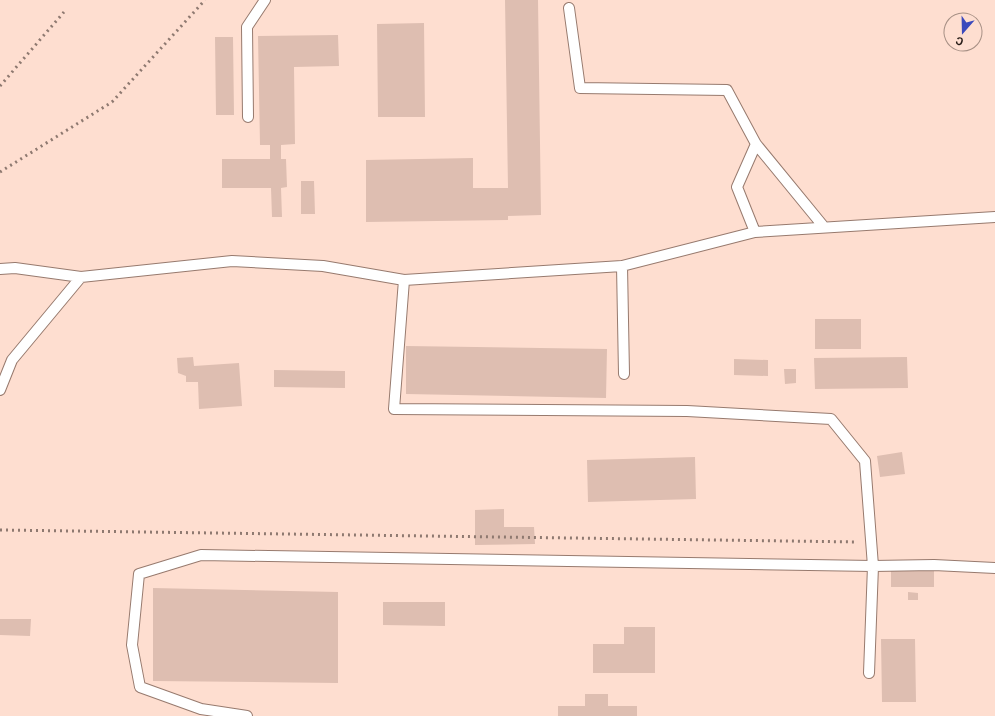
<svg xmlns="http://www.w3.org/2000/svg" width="995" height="716" viewBox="0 0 995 716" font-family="Roboto,sans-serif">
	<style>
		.building { fill: #debeb1 }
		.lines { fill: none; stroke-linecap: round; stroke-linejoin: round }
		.lane-casing { stroke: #977a6e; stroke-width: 12 }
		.lane { stroke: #fff; stroke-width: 10 }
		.rail { stroke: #8e7970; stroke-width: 3; stroke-dasharray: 2 4; stroke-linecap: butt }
	</style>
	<rect width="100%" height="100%" fill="#feded0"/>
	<path class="building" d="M505,0H538L541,215L508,216V220L366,222V160L473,158V188H508Z
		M424,23L425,117H378L377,24Z
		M338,35L339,66L294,67L295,144L281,145V159H286L287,187L281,188L282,217H272L271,188H222V159H270V145H260L258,36Z
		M215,37H233L234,115H216Z
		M301,181H314L315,214H301Z
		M815,319H861V349H815Z
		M406,346L607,349L606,398L406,394Z
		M193,357L194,366L239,363L242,406L199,409L198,382H186V376L178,373L177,358Z
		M907,357L908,388L815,389L814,358Z
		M734,359L768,360V376L734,375Z
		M784,369H796V383L785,384Z
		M274,370L345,371V388L274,387Z
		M902,452L905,474L880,477L877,456Z
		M695,457L696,499L588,502L587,460Z
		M504,509V527H534L535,544L475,545V510Z
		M891,570H934V587H891Z
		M153,588L338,592V683L153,681Z
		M908,592L918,593V600H908Z
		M383,602H445V626L383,625Z
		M0,619H31L30,636L0,635Z
		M624,627H655V673H593V644H624Z
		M881,639H915L916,702H882Z
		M585,694H608V706H637V716H558V706H585Z"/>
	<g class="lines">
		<g class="lane-casing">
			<path id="lane" d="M569,8L580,88L727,90L756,144L824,227
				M248,117L247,27L265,0
				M755,232L737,187L756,144
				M622,266L624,374
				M0,269L15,268L81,277
				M404,280L394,409L687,411L831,419L865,461L873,566L869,673
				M0,390L12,360L81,277L232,261L323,266L404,280L622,266L755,232L995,217
				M247,716L201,709L140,687L132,645L139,574L201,555L873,566L934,565L995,568"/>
		</g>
		<use href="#lane" class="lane"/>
		<path class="rail" d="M0,86L64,12
			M0,172L112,102L205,0
			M0,530L857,542"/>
	</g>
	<g transform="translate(963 32) rotate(200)"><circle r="19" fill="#feded0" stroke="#a79085"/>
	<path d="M0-3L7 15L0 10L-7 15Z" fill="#3b49bc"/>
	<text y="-6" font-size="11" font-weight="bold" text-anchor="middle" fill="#251a15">С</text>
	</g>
</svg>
